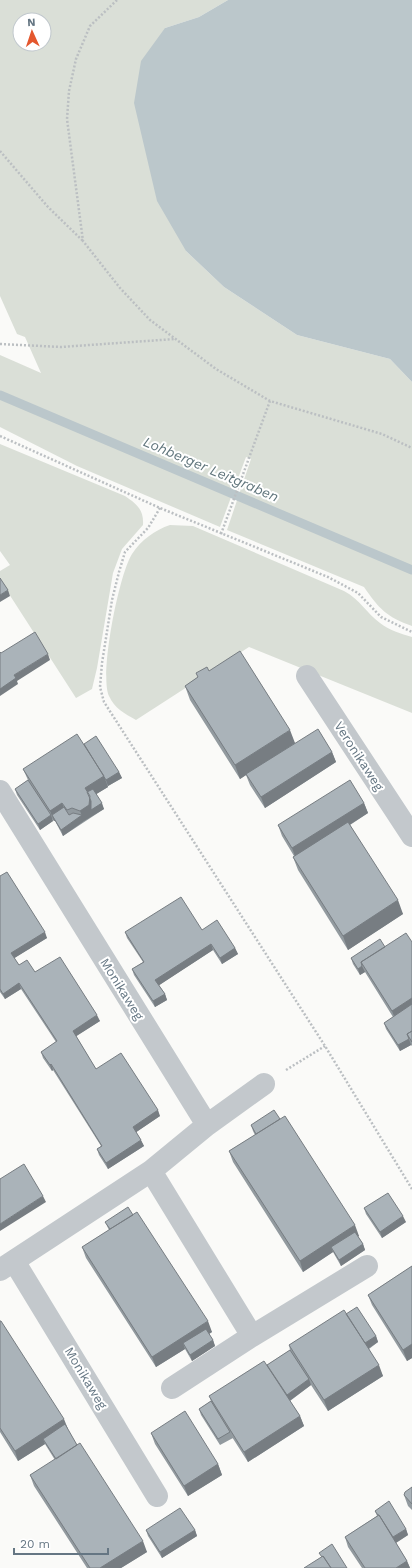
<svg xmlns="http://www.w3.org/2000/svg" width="412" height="1568" viewBox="0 0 412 1568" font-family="'Work Sans',sans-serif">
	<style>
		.green { fill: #dadfd7; fill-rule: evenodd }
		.water { fill: #bbc7cb }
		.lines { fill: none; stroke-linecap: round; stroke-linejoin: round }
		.stream { stroke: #bbc7cb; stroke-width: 9 }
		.path { stroke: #bbbfc2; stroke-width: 2.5; stroke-dasharray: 2 2; stroke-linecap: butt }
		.minor { stroke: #c3c8cc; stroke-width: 22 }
		.wall { fill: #929a9f }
		.shaded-wall { fill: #777d82 }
		.building { fill: #aab3b9; stroke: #777d82 }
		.labels { text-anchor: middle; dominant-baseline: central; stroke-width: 4; stroke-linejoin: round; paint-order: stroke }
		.street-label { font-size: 13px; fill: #657683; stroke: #fff }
		.water-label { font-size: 14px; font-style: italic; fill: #60757c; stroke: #fff }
	</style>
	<rect width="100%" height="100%" fill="#fafaf8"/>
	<path class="green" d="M0,0H228L199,17L165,28L186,251L224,287L297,335L390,359L412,382V626C387,617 379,609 364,587L227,530L251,459L246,457L220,527L77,466L0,427V355L41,373L25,337L17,334L0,296ZM20,20H44V44H20Z
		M0,444L125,496C137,504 144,510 143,525L122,549L113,573L97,668L92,689L76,698L0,580V571L10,565L0,551Z
		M170,525L193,526L344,591C361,600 366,613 380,623C389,630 401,634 412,637V713L249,647L136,720C124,713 115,709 109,696C99,675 119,574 132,554C141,540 155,530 170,525Z"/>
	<path class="water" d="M228,0H412V382L390,359L297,335L224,287L186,251L157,201L134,103L141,61L165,28L199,17Z"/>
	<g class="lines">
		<path class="stream" d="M0,395L412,570"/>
		<path class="path" d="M117,0L90,26L76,59L69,91L67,119L83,241L120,288L150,320L216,369L270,401L382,434L412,448
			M0,151L48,207L83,241
			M0,344L61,347L175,339
			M0,436L160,508L328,577L358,593L381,617L412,632
			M160,508L148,528L125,552L119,572L112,600L102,663L100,687L104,702L325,1046L412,1189
			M221,534L270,401
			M286,1070L325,1046"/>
		<path class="minor" d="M307,676L412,836
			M0,791L207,1125L151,1171L0,1270
			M207,1125L264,1084
			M151,1171L252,1336
			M14,1261L157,1496
			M172,1388L252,1336L367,1266"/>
	</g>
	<path class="wall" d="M209,671L295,743L332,752L336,762L265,808L250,785L246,775L240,779L190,700L185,686L198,677L196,673Z
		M84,744L119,772L122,778L108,786L107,784L108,787L96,794L104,809L63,836L55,821H54L52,819L53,821L40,830L17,795L15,789L28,780L23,769Z
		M364,803L368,813L350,825L403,914L348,950L298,870L293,857L294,856L282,836L278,825Z
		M0,876L47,938L14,958L19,965L35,972L100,1021L76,1036L96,1069L160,1116L136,1132L144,1146L108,1169L99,1155L97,1149L101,1146L53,1070L52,1071L43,1058L41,1052L56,1042L21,989L5,999L0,992Z
		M202,930L235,948L238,954L222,964L213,950L159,985L165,994L167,1000L155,1007L134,975L132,969L143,962L127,938L125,932Z
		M412,942V1046L411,1045L400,1051L386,1029L384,1023L393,1017L365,972L360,975L353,964L351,958L385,947Z
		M251,1125L359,1236H358L363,1244L365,1250L341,1266L333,1252L303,1272L233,1162L229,1151L255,1135L253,1131Z
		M364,1208L406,1222L382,1238L366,1214Z
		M105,1222L212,1332L209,1334L213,1340L215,1346L192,1361L185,1349L156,1367L86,1258L82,1247L109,1230Z
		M412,1266V1358L407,1361L372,1305L368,1295Z
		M346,1314L376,1336L378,1342L369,1349L383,1376L328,1411L311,1385L290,1401L300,1416L304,1426L248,1462L232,1437L233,1438L220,1445L201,1415L199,1409L211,1401L209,1396L267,1365L290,1350L289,1345Z
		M0,1321L77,1445L147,1552L121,1568H87L34,1486L30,1475L55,1460L45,1444L18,1461L0,1432Z
		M151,1433L218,1464L222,1475L188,1496L155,1444Z
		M412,1487V1510L408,1506L404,1495Z
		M375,1511L406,1529L408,1535L396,1543L407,1561L410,1568H362L348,1547L345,1537L377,1516Z
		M146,1530H195L197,1536L162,1558L148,1536Z"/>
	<path class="shaded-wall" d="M8,590L10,596L0,602V595Z
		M48,654L50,660L17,681L18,684L0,696V689L14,675Z
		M290,730L295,743L240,779L235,765Z
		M332,752L336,762L265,808L261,797Z
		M119,772L122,778L108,786L106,780Z
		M104,776L108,787L90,798L102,803L104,809L84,821L80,811L85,788Z
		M62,803L66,813L52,815L55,821H54L50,811Z
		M364,803L368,813L296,859L292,848Z
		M51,815L53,821L40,830L38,824Z
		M82,815L84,821L63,836L61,830Z
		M398,900L403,914L348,950L343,936Z
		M45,932L47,938L13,959L11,953Z
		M211,944L213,950L158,986L155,980Z
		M235,948L238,954L222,964L220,958Z
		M362,966L365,972L360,975L358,969Z
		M19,983L21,989L5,999L3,994Z
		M165,994L167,1000L155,1007L153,1001Z
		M412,998V1011L396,1021L392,1011Z
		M97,1015L100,1021L75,1037L73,1031Z
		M409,1039L411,1045L400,1051L398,1045Z
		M51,1064L53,1070L52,1071L50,1065Z
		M158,1110L160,1116L135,1133L133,1127Z
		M141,1140L144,1146L108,1169L106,1163Z
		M43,1196L46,1202L0,1231V1224Z
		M403,1216L406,1222L382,1238L380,1232Z
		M355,1225L359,1236L334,1252L331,1247L333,1252L303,1272L300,1261Z
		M363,1244L365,1250L341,1266L339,1260Z
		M208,1321L212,1332L186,1348L183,1343L185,1349L156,1367L152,1357Z
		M376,1336L378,1342L366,1350L364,1344Z
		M213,1340L215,1346L192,1361L190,1355Z
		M412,1344V1358L407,1361L403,1350Z
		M379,1365L383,1376L328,1411L324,1400Z
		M309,1379L311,1385L288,1402L286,1396Z
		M300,1416L304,1426L248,1462L244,1452Z
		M64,1419L68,1429L43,1439L45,1444L18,1461L15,1451Z
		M218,1464L222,1475L188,1496L184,1486Z
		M406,1529L408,1535L394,1544L392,1538Z
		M195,1530L197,1536L162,1558L160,1552Z
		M143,1541L147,1552L121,1568H100Z
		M407,1561L410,1568H396Z"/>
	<path class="building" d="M0,578L8,590L0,595Z
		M35,632L48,654L14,675L16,678L0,689V652L1,653Z
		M240,651L290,730L235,765L185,686L198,677L196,673L207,667L209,671Z
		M318,729L332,752L261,797L246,774Z
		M77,734L104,776L85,788L90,796L89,805L80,811L72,808L67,810L62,803L50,811L23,769Z
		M96,736L119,772L106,780L84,744Z
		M28,780L51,815L38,824L15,789Z
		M350,780L364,803L292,848L278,825Z
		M93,789L102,803L91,810V801L87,792Z
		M64,807L69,815L73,813L82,815L61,830L52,815Z
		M348,822L398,900L343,936L293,857Z
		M7,872L45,932L11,953L19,965L27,960L35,972L60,957L97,1015L73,1031L96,1069L121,1053L158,1110L133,1127L141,1140L106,1163L97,1149L102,1146L51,1064L50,1065L41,1052L57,1041L19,983L3,994L0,989V876Z
		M181,897L202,930L217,920L235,948L220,958L211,944L155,980L165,994L153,1001L132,969L144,962L125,932Z
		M406,933L412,942V998L392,1011L361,962Z
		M380,939L385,947L361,962L362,966L358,969L351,958Z
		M412,1004V1031L407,1034L409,1039L398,1045L384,1023Z
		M412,1031V1042L407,1034Z
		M274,1110L280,1119L256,1134L251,1125Z
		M285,1116L355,1225L300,1261L229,1151Z
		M24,1164L43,1196L0,1224V1179Z
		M388,1193L403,1216L380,1232L364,1208Z
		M128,1207L133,1215L110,1229L105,1222Z
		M137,1212L208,1321L152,1357L82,1247Z
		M355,1232L363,1244L339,1260L331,1247Z
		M412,1266V1344L403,1350L368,1295Z
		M357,1307L376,1336L365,1343L346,1314Z
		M344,1310L379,1365L324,1400L289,1345Z
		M0,1321H1L64,1419L15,1451L0,1428Z
		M206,1329L213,1340L190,1355L183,1343Z
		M290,1350L309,1379L287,1395L267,1365Z
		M264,1361L300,1416L244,1452L209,1396Z
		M211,1401L230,1432L218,1439L199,1409Z
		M185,1411L218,1464L184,1486L151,1433Z
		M65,1424L77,1445L56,1459L43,1439Z
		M80,1443L143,1541L100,1568H90L30,1475Z
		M412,1487V1504L404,1495L405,1492Z
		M389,1501L406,1529L393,1537L379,1515H378L375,1511Z
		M180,1508L195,1530L160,1552L146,1530Z
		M379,1515L407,1561L396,1568H365L345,1537Z
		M332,1544L347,1568H331L323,1556L322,1557L319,1553Z
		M323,1556L331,1568H304Z"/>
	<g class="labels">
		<g class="street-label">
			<text transform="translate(359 756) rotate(57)">Veronikaweg</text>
			<text transform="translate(122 989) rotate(58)">Monikaweg</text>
			<text transform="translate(86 1378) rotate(59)">Monikaweg</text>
		</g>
		<g class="water-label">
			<text transform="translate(211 469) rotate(23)">Lohberger Leitgraben</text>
		</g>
	</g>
	<g transform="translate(32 32) rotate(357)"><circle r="19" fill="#ffffff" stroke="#c1c8cd"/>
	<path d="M0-3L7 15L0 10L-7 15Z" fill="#e4572e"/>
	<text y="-6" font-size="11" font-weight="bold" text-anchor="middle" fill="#657683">N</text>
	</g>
	<path d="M14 1548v6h94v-6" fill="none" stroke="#657683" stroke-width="2"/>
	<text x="20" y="1548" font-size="12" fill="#657683" stroke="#ffffff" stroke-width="3" paint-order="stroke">20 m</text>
</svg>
